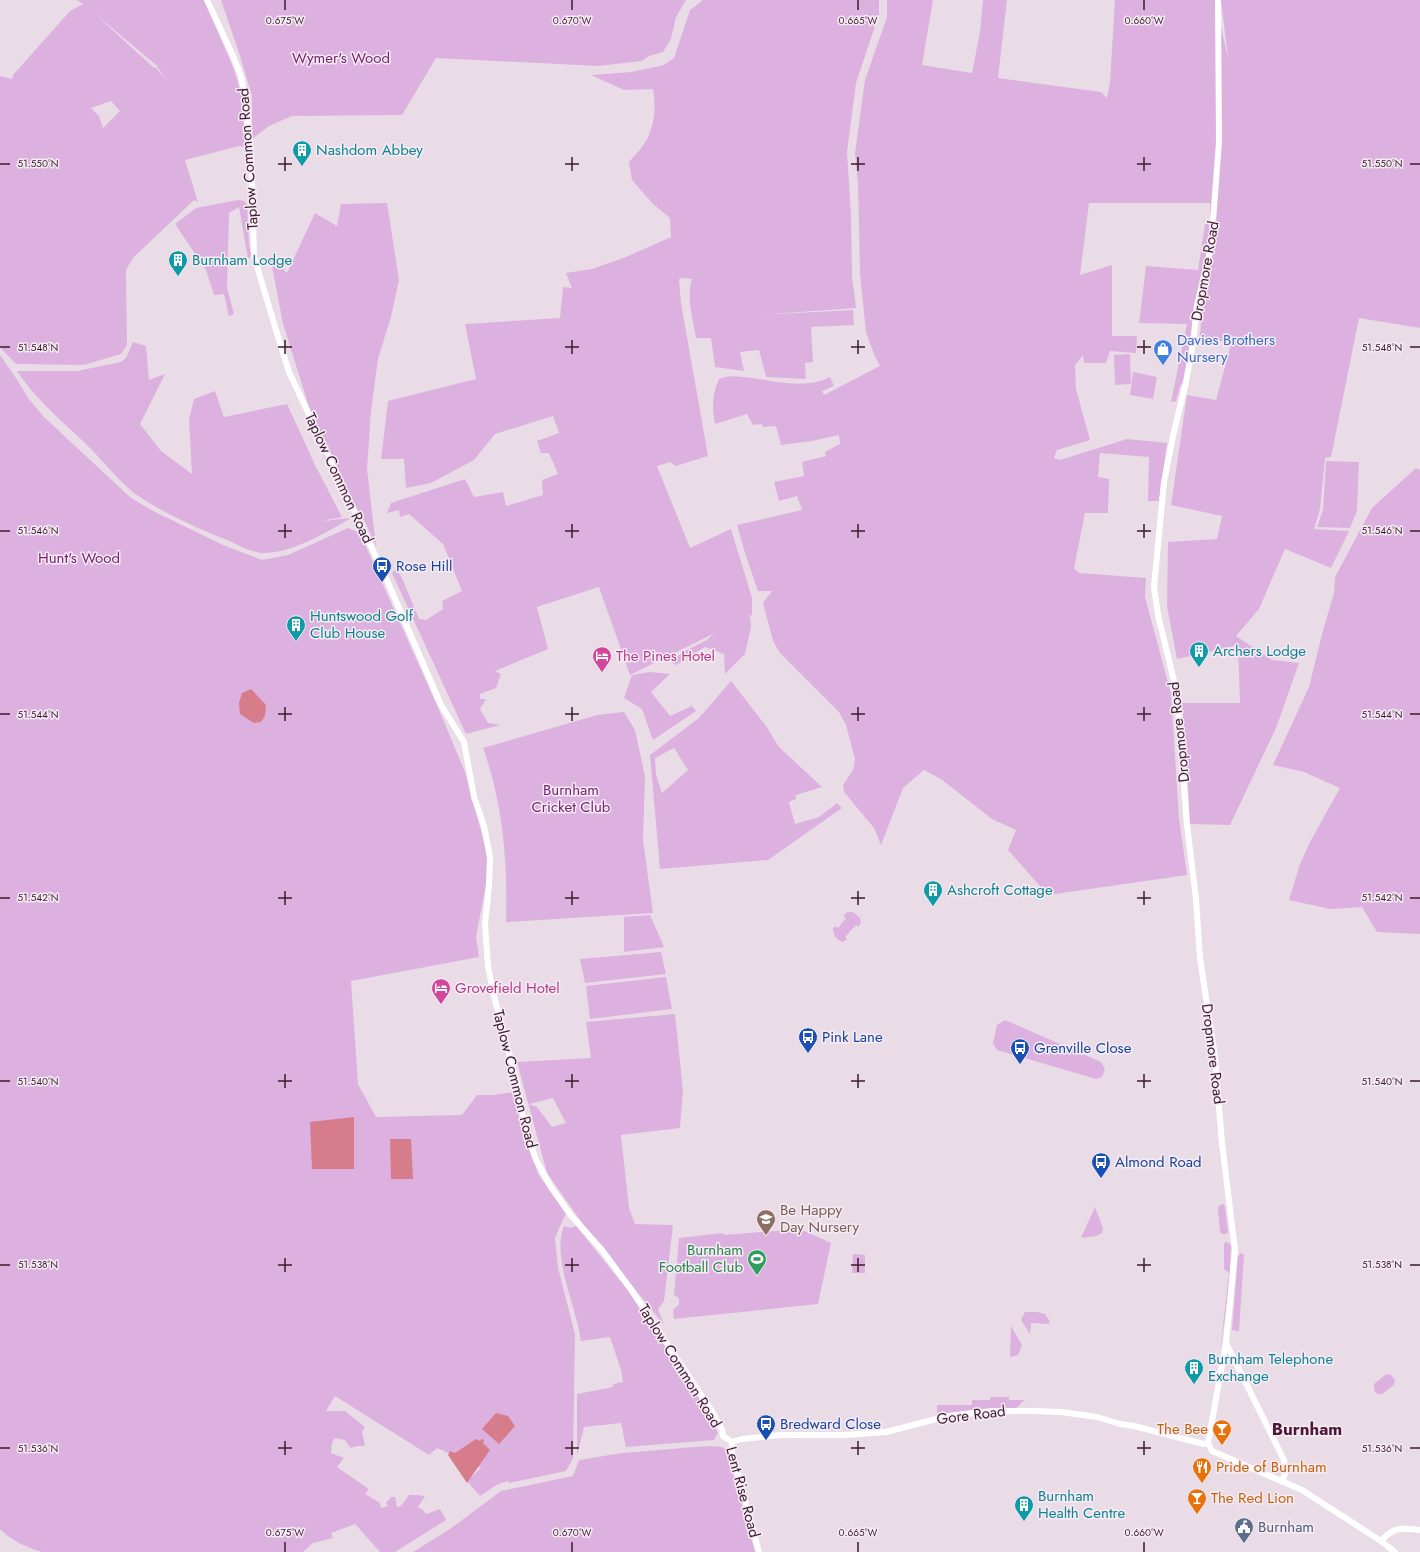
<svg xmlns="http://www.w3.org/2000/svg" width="1420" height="1552" viewBox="0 0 1420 1552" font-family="Jost,sans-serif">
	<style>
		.green { fill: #dcb1df; fill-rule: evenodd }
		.water { fill: #d77c8b }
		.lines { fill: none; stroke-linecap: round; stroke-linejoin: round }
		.minor { stroke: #fff; stroke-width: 6 }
		.ticks { fill: none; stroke: #3b1c2e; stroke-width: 1.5 }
		.labels { text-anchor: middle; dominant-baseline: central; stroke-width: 3; stroke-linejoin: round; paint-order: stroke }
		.park-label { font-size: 15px; fill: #762271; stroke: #f7ecf5 }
		.culture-label { font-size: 15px; fill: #0d838f; stroke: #f7ecf5; text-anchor: start }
		.street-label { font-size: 15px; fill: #3b1c2e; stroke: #f7ecf5 }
		.shop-label { font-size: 15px; fill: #366cbe; stroke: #f7ecf5; text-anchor: start }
		.transit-label { font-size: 15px; fill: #164399; stroke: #f7ecf5; text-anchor: start }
		.hotel-label { font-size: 15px; fill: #b23c85; stroke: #f7ecf5; text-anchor: start }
		.education-label { font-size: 15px; fill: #785e54; stroke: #f7ecf5; text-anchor: start }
		.leisure-label { font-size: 15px; fill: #27864d; stroke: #f7ecf5; text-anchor: end }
		.food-label { font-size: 15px; fill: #c56008; stroke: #f7ecf5; text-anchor: start }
		.service-label { font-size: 15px; fill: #4e5e75; stroke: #f7ecf5; text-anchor: start }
		.quarter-label { font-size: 17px; font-weight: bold; fill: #4f1736; stroke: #f7ecf5 }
		.ticks-label { font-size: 10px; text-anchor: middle; fill: #3b1c2e; stroke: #f7ecf5; stroke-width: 3; stroke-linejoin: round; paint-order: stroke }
	</style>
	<rect width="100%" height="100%" fill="#eadce7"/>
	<path class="green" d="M77,0H204L233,67L242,96L245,147L239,146L185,160L198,202L194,200L133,258L126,270L127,345L121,354L84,365L16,364L0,347V76L12,79L13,75L70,11L83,4ZM94,13L156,65L165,78L155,67L154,68ZM111,101L120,111L103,128L99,116L91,108Z
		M221,0H686L676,17L671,39L663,52L649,56L642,61L598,66L436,58L402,115L292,116L269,126L252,139V96L240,56Z
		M703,0H879V14L856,83L847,152L851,214L852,276L856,308L757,315L853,310L854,325L811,327L813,362L805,363L806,379L766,377L759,350L740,352L744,371L715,367L711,338H696C693,319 686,298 692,279L682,278L679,279L681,303L708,456L676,466L670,462L657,466L690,548L731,529L752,598V615L749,616H750L751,627L745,654L725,674L724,654L705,647L676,665L670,661L687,650L707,640L713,634L630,675L599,587L537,607L548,649L495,671L501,674L496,688L480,694V699H486L480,709L488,723L500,725L466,734L392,573L396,569L402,578L419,619L426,620L443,609L442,601L462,591L443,544L409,514L400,517L399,510L387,513L391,503L465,479L474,497L503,492L506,506L543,495L542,480L558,474L549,453H541L537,441L559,433L553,416L495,434L474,460L431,483L406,488L404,459H381L388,401L476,379L465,324L560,318L563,287L572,288L566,273L592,269L626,257L671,237L670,218L653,204L632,180L629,162C635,155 643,147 647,139C655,123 656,106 653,89L624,90L591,75L631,72L664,65L674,58L690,10Z
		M887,0H933L922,65L972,73L980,32L983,0H1007L998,78L1101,92L1107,98L1110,82L1115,0H1215L1228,58L1221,0H1420V328L1359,318L1331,457L1325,458L1320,509L1314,529L1349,531L1331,568L1285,549L1259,609L1236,636L1272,660L1299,663L1276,728L1230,825L1190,824L1187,764L1182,703H1240L1238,645L1177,659L1167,606L1168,542L1217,539L1222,516L1171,505L1187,395L1216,400L1232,341H1199L1204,301L1218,224L1210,215V203H1089L1080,275L1112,265V336H1137L1136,353L1110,351L1106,363H1084L1083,355L1075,365L1076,389L1090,440L1057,450L1054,458L1060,460L1127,439L1167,443L1159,501H1148L1149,457L1100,453L1098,477L1109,479L1108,513H1085L1074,568L1079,573L1146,578L1145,597L1171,694L1179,818L1187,875L1048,895L1008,850L1016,830L992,819L941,779L924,770L903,788L881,845L874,828L844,792L843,785L853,770L855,759L846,725L839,712L780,653L773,641L763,603L772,591H758L745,553L737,525L802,510L797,496L779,501L774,482L804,476L802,462L826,456L825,452L840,444L839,435L812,441L781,445L776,426L764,427L761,424L753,425L747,414L715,424C712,408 712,393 719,379C731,374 740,377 753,378C777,382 807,389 830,377L834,386L822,391L824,395L880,366L874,354L866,332L860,274L858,184L855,153L865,80L887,17Z
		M238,200L244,201L247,205L249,244L252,257L248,258L239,207L229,213L227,288L234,314L229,316L224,294L214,295L206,270L175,224L196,208Z
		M387,203L399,280L391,317L378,359L371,411L367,469L376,546L365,522L327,464L283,324L270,256L287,273L315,213L337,226L341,204Z
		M1205,224H1208L1211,226L1208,249L1199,284L1184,381L1180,386L1176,401L1171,402L1187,324L1139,323L1146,266L1198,270Z
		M133,342L146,346L149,380L165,374L140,424L161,451L192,474L189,419L194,399L215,391L224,417L287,404L316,467L342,517L322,521L351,518C327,532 291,554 262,553C249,552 235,543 222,538C195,527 157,510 134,493C118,480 102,460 87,445C62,421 36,400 17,371H77L121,362L126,358Z
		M1130,354L1131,384L1115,385L1114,355Z
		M0,355L18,381L28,398L44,417L131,498L153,511L223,545L262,560L288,555L348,528L360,533L439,710L465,772L490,864L476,937L479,957L351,981L358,1084L376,1117L462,1115L477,1095H493L513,1092L538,1174L566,1213L555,1238L558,1268L575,1334L573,1458L566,1471L509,1483L508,1481L498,1484L480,1496L467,1481L481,1468L437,1448L429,1455L335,1396L326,1411H345L365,1427L362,1432L365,1446H357L351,1448L348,1445L345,1440L335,1438L332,1443L331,1453L344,1458L337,1467L369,1489L365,1494L380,1503L381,1508L388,1506L386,1503L391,1497H395L397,1507L401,1506L409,1495H416L425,1496L418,1507L423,1510L426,1514L440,1509L446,1520L395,1552H380L355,1524L331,1533L333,1538L313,1543L303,1552H42C27,1548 11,1540 0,1529Z
		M1133,372L1157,377L1153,399L1130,395Z
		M1326,461L1359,462L1357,511L1350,528L1317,527L1323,510Z
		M1416,468L1420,470V934L1377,932L1362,907L1330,909L1289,900L1300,864L1310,842L1340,788L1304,772L1273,765L1309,687L1322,634L1334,593L1335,577L1372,508Z
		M650,672L670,674L651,692L670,716L692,706L696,711L653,740L642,709L624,698L632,675Z
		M731,681L766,726L779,747L822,787L796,795V799L789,802L795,824L819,817L837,803L842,808L768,860L660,869L650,755L699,718ZM674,748L688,770L662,793L656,775L655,758Z
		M624,712L635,730L645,776L643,840L653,913L506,922C508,864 503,803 483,748L597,715Z
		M847,912H853L860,918L861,923L858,927L856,925L845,937L847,939L843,942C836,940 834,936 833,929L835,926L838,928L846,918L843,916Z
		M650,915L664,947L624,952V917Z
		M661,952L666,974L585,983L580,959Z
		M666,977L672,1009L590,1019L586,986Z
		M675,1014L683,1091L680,1128L621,1135L629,1208L635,1224L673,1225L664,1301L658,1309L664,1325L590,1234L547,1173L517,1062L591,1058L586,1022ZM553,1098L566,1123L552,1127L537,1107L529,1104Z
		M1005,1020L1101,1062L1105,1069L1102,1077L1096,1079L997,1050L993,1043L997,1025Z
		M1223,1204L1225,1207L1228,1232L1226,1234H1222L1220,1232L1218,1208L1220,1205Z
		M1095,1207L1103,1228L1102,1233L1096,1236L1081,1238Z
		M564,1226L571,1228L576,1226L639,1304L701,1401L718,1433L714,1440L626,1447L621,1423L584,1427L577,1455V1394L613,1387V1384L623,1382L621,1370L610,1337L581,1341C577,1309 551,1256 564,1226Z
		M800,1229L831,1243L818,1304L674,1319L673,1310L679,1304V1298L674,1295L679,1238L723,1233L724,1235Z
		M1225,1242L1229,1243L1231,1246L1229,1290L1220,1352L1229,1273L1224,1269V1245Z
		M1241,1253L1244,1255L1239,1331L1232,1330L1238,1256Z
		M853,1254L865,1255V1273H852Z
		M1025,1312H1037L1045,1314L1050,1322L1048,1324L1031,1323L1030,1334L1021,1320Z
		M1011,1326L1022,1345L1018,1355L1010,1357Z
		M1390,1374L1395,1380L1394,1385L1382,1394H1377L1374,1390V1384L1385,1375Z
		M990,1397H1009V1400H1025C1020,1403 1019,1407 1014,1409L971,1410L937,1415V1405H972V1400H990Z
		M708,1446L722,1447L726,1449L755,1552H413L450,1529L501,1491L573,1476L579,1460L622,1453Z"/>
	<path class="water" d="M251,689L266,705L265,716L261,722L254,723L240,714L239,703L242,693Z
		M354,1117V1169H312L310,1122Z
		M390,1139H411L413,1179H391Z
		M496,1413L508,1416L515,1426L499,1444L482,1429Z
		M476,1439L480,1441L482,1439L484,1440L483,1443L490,1450L467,1483L448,1455L450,1451L455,1453Z"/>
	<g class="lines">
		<path class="minor" d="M207,0L233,56L241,76L245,96L251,154L254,256L275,327L289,372L386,578L441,705L464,742L474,797L484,826L490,858L489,884L485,925L488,966L494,996L517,1083L524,1125L536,1160L551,1187L569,1213L602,1250L630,1288L713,1413L722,1430L723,1436L732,1442
			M1226,1343L1284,1460L1285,1474L1282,1481
			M732,1442L742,1439L781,1435H845L886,1432L948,1416L993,1411H1034L1061,1412L1097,1417L1120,1424L1134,1426L1204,1444L1208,1443
			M732,1442V1452L759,1552
			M1208,1443L1226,1343L1235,1250L1222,1143L1215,1057L1200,958L1196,899L1187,825L1177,693L1158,615L1154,587L1164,482L1173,436L1186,382L1193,344L1197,305L1211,247L1219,142L1218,0
			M1208,1443L1212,1451L1302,1490L1381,1541L1395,1552
			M1381,1541C1395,1526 1401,1528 1420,1530"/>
	</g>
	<path class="ticks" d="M285,0V10M572,0V10M858,0V10M1144,0V10M285,157V171M572,157V171M858,157V171M1144,157V171M0,164H10M278,164H292M565,164H579M851,164H865M1137,164H1151M1410,164H1420M285,340V354M572,340V354M858,340V354M1144,340V354M0,347H10M278,347H292M565,347H579M851,347H865M1137,347H1151M1410,347H1420M285,524V538M572,524V538M858,524V538M1144,524V538M0,531H10M278,531H292M565,531H579M851,531H865M1137,531H1151M1410,531H1420M285,707V721M572,707V721M858,707V721M1144,707V721M0,714H10M278,714H292M565,714H579M851,714H865M1137,714H1151M1410,714H1420M285,891V905M572,891V905M858,891V905M1144,891V905M0,898H10M278,898H292M565,898H579M851,898H865M1137,898H1151M1410,898H1420M285,1074V1088M572,1074V1088M858,1074V1088M1144,1074V1088M0,1081H10M278,1081H292M565,1081H579M851,1081H865M1137,1081H1151M1410,1081H1420M285,1258V1272M572,1258V1272M858,1258V1272M1144,1258V1272M0,1265H10M278,1265H292M565,1265H579M851,1265H865M1137,1265H1151M1410,1265H1420M285,1441V1455M572,1441V1455M858,1441V1455M1144,1441V1455M0,1448H10M278,1448H292M565,1448H579M851,1448H865M1137,1448H1151M1410,1448H1420M285,1542V1552M572,1542V1552M858,1542V1552M1144,1542V1552"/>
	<defs>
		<g id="building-pin" transform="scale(1)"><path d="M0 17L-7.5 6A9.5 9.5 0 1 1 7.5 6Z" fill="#0f9aa8" stroke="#f7ecf5"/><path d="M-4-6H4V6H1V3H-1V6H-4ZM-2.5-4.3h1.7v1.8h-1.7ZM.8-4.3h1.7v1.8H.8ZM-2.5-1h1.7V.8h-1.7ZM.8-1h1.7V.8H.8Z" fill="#fff"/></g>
		<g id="shop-pin" transform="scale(1)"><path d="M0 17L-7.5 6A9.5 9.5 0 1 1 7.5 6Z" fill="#3f7fe0" stroke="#f7ecf5"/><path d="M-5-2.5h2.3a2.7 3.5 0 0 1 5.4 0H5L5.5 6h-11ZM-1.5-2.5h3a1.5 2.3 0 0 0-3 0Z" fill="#fff"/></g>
		<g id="bus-pin" transform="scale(1)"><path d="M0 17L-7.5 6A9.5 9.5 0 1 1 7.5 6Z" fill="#1a4fb4" stroke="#f7ecf5"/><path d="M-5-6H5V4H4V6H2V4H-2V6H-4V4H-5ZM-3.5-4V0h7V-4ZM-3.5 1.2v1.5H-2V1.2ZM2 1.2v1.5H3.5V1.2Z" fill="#fff"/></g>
		<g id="hotel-pin" transform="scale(1)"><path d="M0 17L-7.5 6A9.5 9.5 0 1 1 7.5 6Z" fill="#d1479c" stroke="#f7ecf5"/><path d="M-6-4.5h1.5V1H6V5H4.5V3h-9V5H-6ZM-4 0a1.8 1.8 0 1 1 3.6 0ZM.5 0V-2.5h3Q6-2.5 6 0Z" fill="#fff"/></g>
		<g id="school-pin" transform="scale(1)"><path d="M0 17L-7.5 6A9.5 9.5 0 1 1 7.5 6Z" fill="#8d6e63" stroke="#f7ecf5"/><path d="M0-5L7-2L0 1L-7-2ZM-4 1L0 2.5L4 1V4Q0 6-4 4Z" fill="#fff"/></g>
		<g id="stadium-pin" transform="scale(1)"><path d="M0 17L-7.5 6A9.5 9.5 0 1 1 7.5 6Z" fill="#2e9e5b" stroke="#f7ecf5"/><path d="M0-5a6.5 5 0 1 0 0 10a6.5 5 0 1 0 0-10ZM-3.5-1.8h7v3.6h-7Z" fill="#fff"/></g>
		<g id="bar-pin" transform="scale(1)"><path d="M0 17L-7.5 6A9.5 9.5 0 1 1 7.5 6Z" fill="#e8710a" stroke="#f7ecf5"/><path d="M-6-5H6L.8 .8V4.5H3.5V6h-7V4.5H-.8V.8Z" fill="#fff"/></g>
		<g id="restaurant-pin" transform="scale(1)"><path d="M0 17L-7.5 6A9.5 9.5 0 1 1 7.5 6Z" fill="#e8710a" stroke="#f7ecf5"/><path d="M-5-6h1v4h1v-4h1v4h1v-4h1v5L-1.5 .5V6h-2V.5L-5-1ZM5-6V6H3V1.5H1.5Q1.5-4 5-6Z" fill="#fff"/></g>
		<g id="civic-pin" transform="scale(1)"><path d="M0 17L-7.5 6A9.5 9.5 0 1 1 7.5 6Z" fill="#5c6f8a" stroke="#f7ecf5"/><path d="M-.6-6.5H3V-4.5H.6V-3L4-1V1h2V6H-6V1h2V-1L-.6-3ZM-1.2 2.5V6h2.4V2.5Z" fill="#fff"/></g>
	</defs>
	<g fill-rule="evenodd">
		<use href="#building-pin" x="302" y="150"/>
		<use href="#building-pin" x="178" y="260"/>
		<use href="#shop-pin" x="1163" y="349"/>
		<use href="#bus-pin" x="382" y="566"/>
		<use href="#building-pin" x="296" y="625"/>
		<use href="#building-pin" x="1199" y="651"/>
		<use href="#hotel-pin" x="602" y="656"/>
		<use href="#building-pin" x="933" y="890"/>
		<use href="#hotel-pin" x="441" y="988"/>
		<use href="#bus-pin" x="808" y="1037"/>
		<use href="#bus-pin" x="1020" y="1048"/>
		<use href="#bus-pin" x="1101" y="1162"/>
		<use href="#school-pin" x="766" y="1219"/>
		<use href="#stadium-pin" x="757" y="1259"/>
		<use href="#building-pin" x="1194" y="1368"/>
		<use href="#bus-pin" x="766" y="1424"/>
		<use href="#bar-pin" x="1222" y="1429"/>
		<use href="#restaurant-pin" x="1202" y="1467"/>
		<use href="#bar-pin" x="1197" y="1498"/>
		<use href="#building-pin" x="1024" y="1505"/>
		<use href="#civic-pin" x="1244" y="1527"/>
	</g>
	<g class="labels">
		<g class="park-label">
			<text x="341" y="58">Wymer's Wood</text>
			<text x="79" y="558">Hunt's Wood</text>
			<text x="571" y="790">Burnham<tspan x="571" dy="17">Cricket Club</tspan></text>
		</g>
		<g class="culture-label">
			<text x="316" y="150">Nashdom Abbey</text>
			<text x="192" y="260">Burnham Lodge</text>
			<text x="310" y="616">Huntswood Golf<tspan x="310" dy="17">Club House</tspan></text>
			<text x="1213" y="651">Archers Lodge</text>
			<text x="947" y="890">Ashcroft Cottage</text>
			<text x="1208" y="1359">Burnham Telephone<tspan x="1208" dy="17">Exchange</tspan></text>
			<text x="1038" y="1496">Burnham<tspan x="1038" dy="17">Health Centre</tspan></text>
		</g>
		<g class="street-label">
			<text transform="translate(248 159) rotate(-94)">Taplow Common Road</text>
			<text transform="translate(1205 271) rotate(-80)">Dropmore Road</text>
			<text transform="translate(339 478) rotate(65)">Taplow Common Road</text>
			<text transform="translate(1179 732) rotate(-96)">Dropmore Road</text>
			<text transform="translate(1213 1054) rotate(83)">Dropmore Road</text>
			<text transform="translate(515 1079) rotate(76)">Taplow Common Road</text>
			<text transform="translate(680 1366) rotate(58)">Taplow Common Road</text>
			<text transform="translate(971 1415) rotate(-7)">Gore Road</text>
			<text transform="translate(743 1492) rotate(75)">Lent Rise Road</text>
		</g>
		<g class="shop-label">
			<text x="1177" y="340">Davies Brothers<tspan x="1177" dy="17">Nursery</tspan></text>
		</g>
		<g class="transit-label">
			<text x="396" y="566">Rose Hill</text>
			<text x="822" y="1037">Pink Lane</text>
			<text x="1034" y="1048">Grenville Close</text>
			<text x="1115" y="1162">Almond Road</text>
			<text x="780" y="1424">Bredward Close</text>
		</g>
		<g class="hotel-label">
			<text x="616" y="656">The Pines Hotel</text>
			<text x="455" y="988">Grovefield Hotel</text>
		</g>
		<g class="education-label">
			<text x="780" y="1210">Be Happy<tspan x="780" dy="17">Day Nursery</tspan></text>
		</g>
		<g class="leisure-label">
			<text x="743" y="1250">Burnham<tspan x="743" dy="17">Football Club</tspan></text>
		</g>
		<g class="food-label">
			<text x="1208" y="1429" text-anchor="end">The Bee</text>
			<text x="1216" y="1467">Pride of Burnham</text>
			<text x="1211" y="1498">The Red Lion</text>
		</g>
		<g class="service-label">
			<text x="1258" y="1527">Burnham</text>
		</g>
		<g class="quarter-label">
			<text x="1307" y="1429">Burnham</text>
		</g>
	</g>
	<g class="ticks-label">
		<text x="285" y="24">0.675°W</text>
		<text x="572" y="24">0.670°W</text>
		<text x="858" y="24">0.665°W</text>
		<text x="1144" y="24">0.660°W</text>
		<text x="38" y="167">51.550°N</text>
		<text x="1382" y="167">51.550°N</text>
		<text x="38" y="351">51.548°N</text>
		<text x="1382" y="351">51.548°N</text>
		<text x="38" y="534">51.546°N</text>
		<text x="1382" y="534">51.546°N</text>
		<text x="38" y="718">51.544°N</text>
		<text x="1382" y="718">51.544°N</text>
		<text x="38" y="901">51.542°N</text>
		<text x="1382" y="901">51.542°N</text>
		<text x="38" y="1085">51.540°N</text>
		<text x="1382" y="1085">51.540°N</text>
		<text x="38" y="1268">51.538°N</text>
		<text x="1382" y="1268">51.538°N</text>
		<text x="38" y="1452">51.536°N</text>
		<text x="1382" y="1452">51.536°N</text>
		<text x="285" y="1536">0.675°W</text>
		<text x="572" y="1536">0.670°W</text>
		<text x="858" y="1536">0.665°W</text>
		<text x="1144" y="1536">0.660°W</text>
	</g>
</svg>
